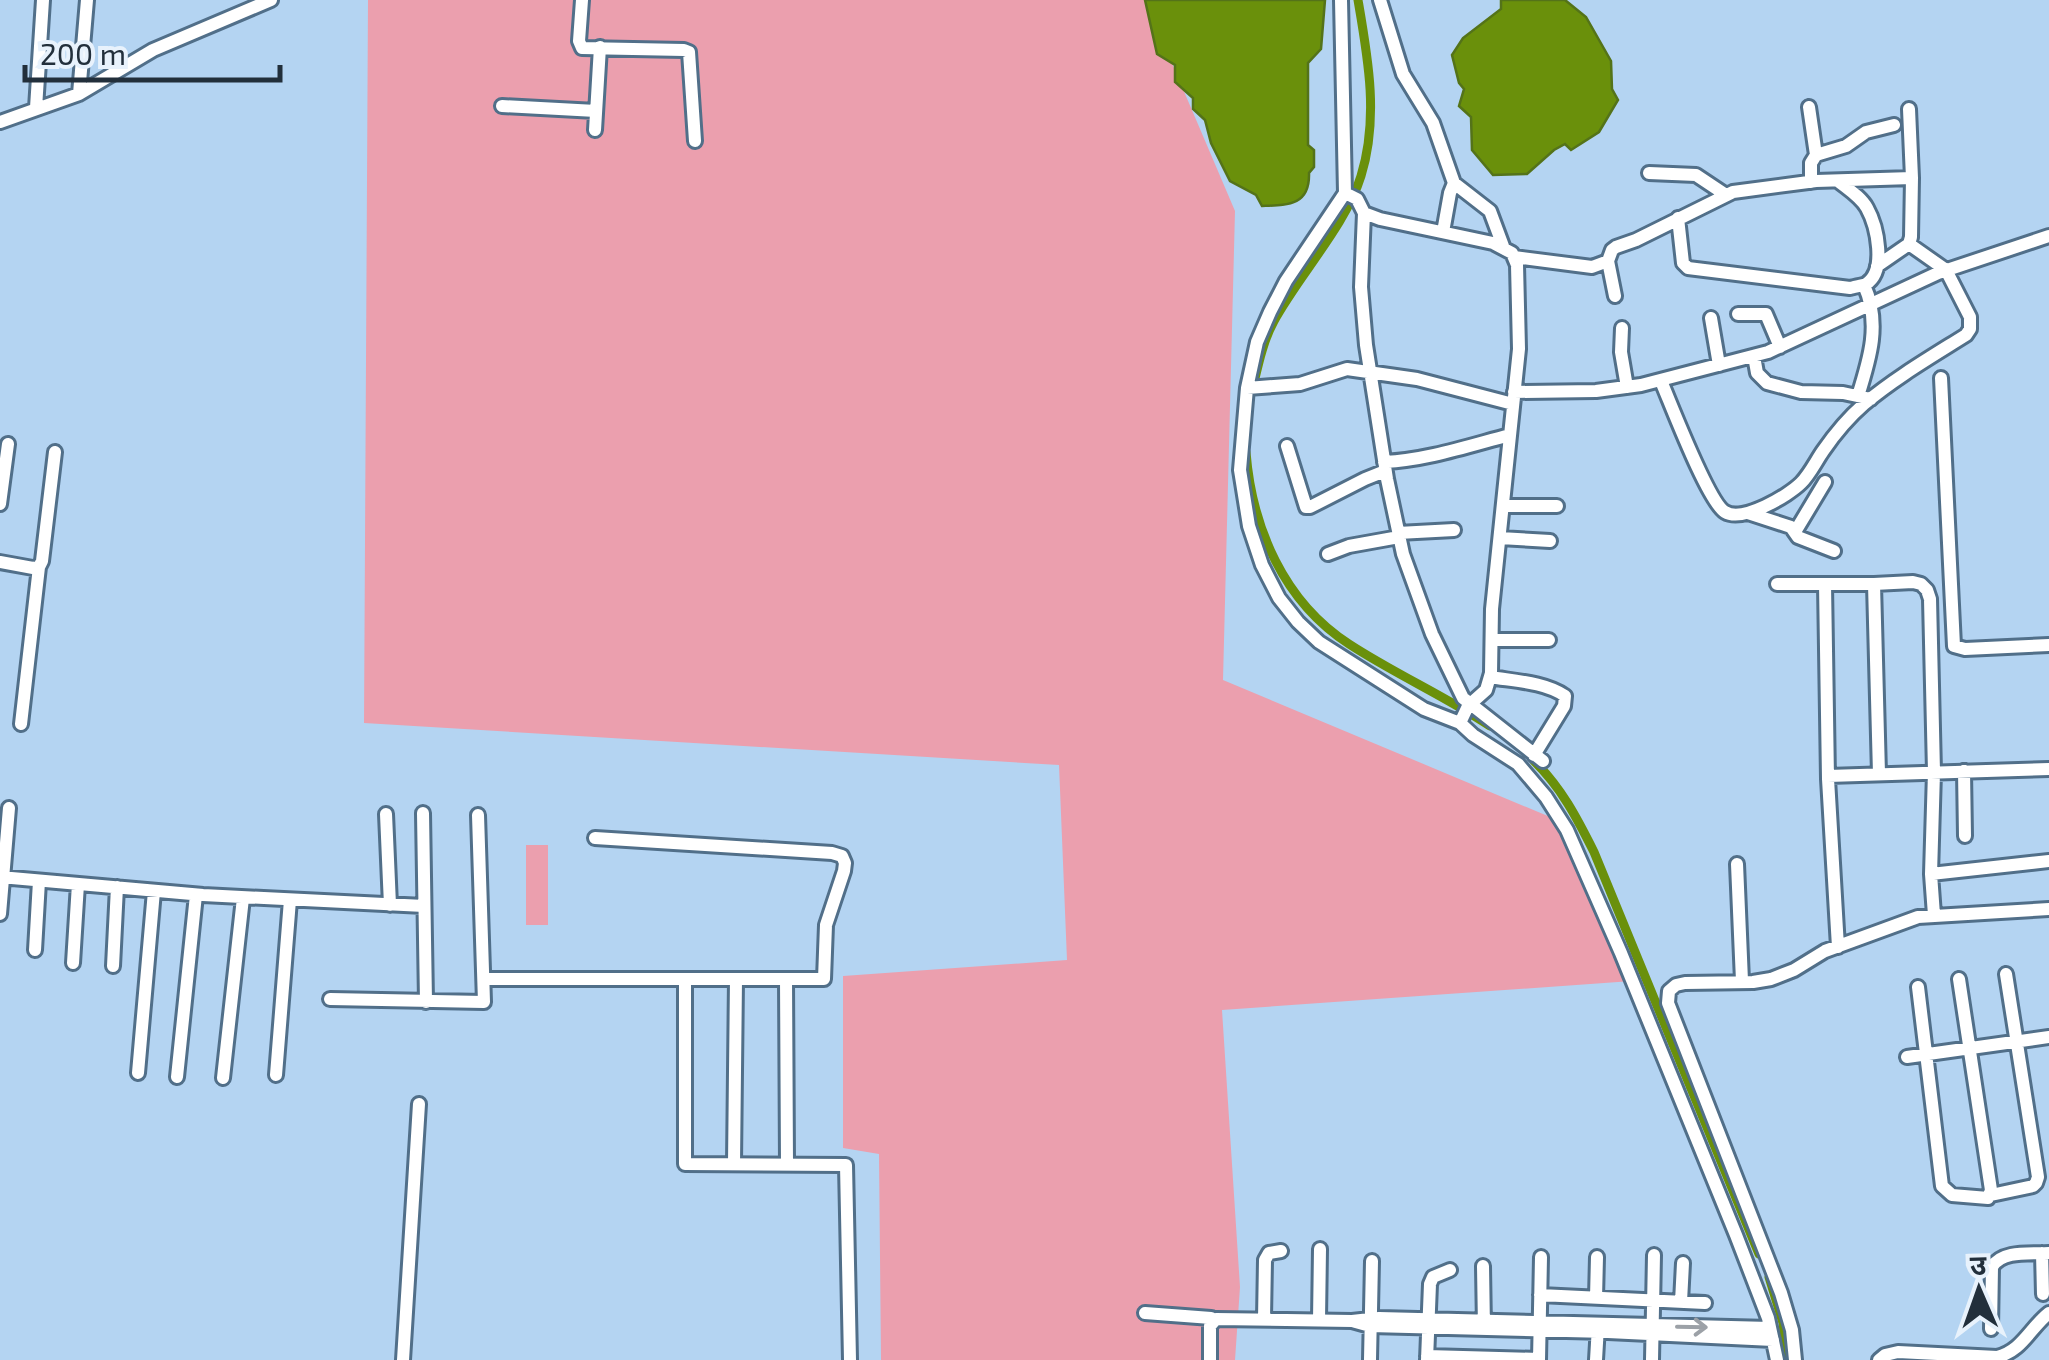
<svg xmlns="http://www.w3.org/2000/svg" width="2049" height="1360" viewBox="0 0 2049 1360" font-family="'Exo 2','Noto Sans Devanagari',sans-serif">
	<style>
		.green { fill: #eb9fae }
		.water { fill: #6a900b; stroke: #547319; stroke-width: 2.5 }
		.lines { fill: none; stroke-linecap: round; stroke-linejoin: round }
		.canal { stroke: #6a900b; stroke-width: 9 }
		.minor-casing { stroke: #516f89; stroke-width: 18 }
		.minor { stroke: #fff; stroke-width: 12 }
		.oneway { stroke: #9ca1a7 }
	</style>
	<rect width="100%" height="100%" fill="#b4d4f2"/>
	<path class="green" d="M368,0H1145L1235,211L1223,680L1562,822L1632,981L1222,1010L1240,1287L1235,1360H881L879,1154L843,1148V976L1067,960L1059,765L364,723Z
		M548,845V925H526V845Z"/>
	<path class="water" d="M1145,0H1325L1321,49L1308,63V145L1314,150V167L1309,173C1310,206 1287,205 1262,206L1256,195L1230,181L1211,143L1205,120L1193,109V98L1175,82V65L1157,54Z
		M1501,0H1565L1586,17L1611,61L1612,89L1618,100L1599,132L1571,150L1565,144L1554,150L1527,174L1493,175L1472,150L1471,117L1459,106L1464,89L1459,83L1452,55L1463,38L1501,9Z"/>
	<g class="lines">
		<path class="canal" d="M1253,387C1258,366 1263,341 1274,321C1299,275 1346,225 1361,176C1379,118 1368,58 1358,0
			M1246,452C1252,528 1284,602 1349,644C1395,674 1445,696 1490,726
			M1534,761C1561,787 1577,818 1594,852L1759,1254
			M1769,1277L1783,1323L1787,1360"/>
		<g class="minor-casing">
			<path id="minor" d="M582,0L579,41L582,48L684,50L689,52L695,141
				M1341,0L1345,193L1286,281L1270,312L1257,342L1247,388L1240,470L1249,526L1262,565L1279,598L1298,622L1319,642L1424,709L1460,723L1473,735L1518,764L1546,797L1567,830L1621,953L1736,1235L1768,1318L1777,1360
				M1380,0L1403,74L1433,123L1454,183L1490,211L1503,246
				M79,94L87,0
				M502,106L596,111
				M1809,107L1816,155
				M36,108L43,0
				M0,122L79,94L153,50L271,0
				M595,130L600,47
				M1649,173L1696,175L1726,195
				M1811,182V163L1816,155L1846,146L1866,132L1894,125
				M1345,193L1357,199L1364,213L1361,287L1366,345L1387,479L1403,554L1432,634L1463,698L1543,761
				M1364,213L1380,219L1493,243L1512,253L1517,265L1519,349L1492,609L1491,673L1486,690L1468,706L1460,723
				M1678,218L1683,263L1688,268L1850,288C1853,287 1864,285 1866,284C1887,271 1877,226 1867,208C1861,197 1848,189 1838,181
				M1443,232L1450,193L1454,183
				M1514,257L1592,267L1608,261L1612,250L1616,247L1636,240L1733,192L1816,181L1912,178
				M1608,261L1615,296
				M1877,266L1909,244L1911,237L1912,178L1909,109
				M1738,314H1766L1780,347
				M1711,318L1719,365
				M1622,328L1621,352L1627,387
				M1754,356L1757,373L1767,383L1801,392L1843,393L1871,399
				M1941,378L1954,646L1965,649L2049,645
				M1661,381C1671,404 1708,502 1725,512C1743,523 1789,495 1801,483C1810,474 1816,461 1823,451C1834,435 1849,417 1864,404C1895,378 1931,357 1966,335L1970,329V317L1946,270L1909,244
				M1247,388L1300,384L1347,369L1417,379L1513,404
				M1514,392L1596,391L1641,385L1768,352L1938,273L2049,236
				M1858,396C1870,358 1881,323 1864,285
				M1287,446L1306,507H1310L1365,479L1385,471
				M1384,462C1427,460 1468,446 1510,435
				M0,504L8,444
				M1503,506H1557
				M1748,513L1791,527L1798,537L1834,551
				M1795,532L1825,482
				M1398,533L1454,530
				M1500,538L1550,541
				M1328,554L1349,546L1399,537
				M0,562L33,568L39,567L42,561L55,452
				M1777,584H1874L1913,582L1921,584L1927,590L1930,599L1934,772L1931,874L1934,915
				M1825,584L1828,779L1838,947
				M1874,584L1879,774
				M1492,640H1549
				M1490,677C1514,681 1545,682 1565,696L1564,706L1534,755
				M21,724L39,567
				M1964,771L1965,836
				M1828,776L2049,769
				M423,813L426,1002
				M386,814L390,905
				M1737,864L1742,981
				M1931,874L2049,861
				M0,877L203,895L424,906
				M0,914L9,808
				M35,950L39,881
				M73,963L78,884
				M113,966L117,887
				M485,979H824L826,925L844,871L845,863L842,856L832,853L595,838
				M786,979L787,1164
				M685,980V1164L846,1165L850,1360
				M1918,987L1942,1186L1952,1195L1988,1198L1991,1190L1959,979
				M330,999L484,1002L478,815
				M1907,1057L2049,1037
				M138,1073L154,891
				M276,1075L290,900
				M177,1077L196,895
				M223,1078L243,898
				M734,1164L736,979
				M1991,1195L2033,1186L2036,1183L2038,1177L2006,974
				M2042,1253L2043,1294
				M1483,1266L1484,1328
				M1540,1295L1705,1303
				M1596,1298L1597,1257
				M1681,1302L1683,1263
				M1145,1313L1211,1318L1212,1322
				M1264,1319L1265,1260L1269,1253L1281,1251
				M1319,1320L1320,1249
				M1770,1328L1379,1318L1352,1321L1370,1326L1608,1332L1773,1340
				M1991,1329L1992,1267C2002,1250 2030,1254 2049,1253
				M1427,1356L1539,1359
				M403,1360L419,1104
				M1210,1360V1326L1216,1319L1352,1321
				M1370,1360L1372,1261
				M1427,1360L1430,1284L1433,1277L1450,1270
				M1539,1360L1541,1257
				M1596,1360L1598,1326
				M1652,1360L1654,1255
				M1795,1360L1792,1330L1781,1293L1668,1003L1669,991L1676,985L1685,983L1753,982L1771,979L1794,970L1825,951L1918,917L2049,909
				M1879,1360L1885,1355L1898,1352L1997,1357C2022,1351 2030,1328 2049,1313"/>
		</g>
		<use href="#minor" class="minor"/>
	</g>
	<defs><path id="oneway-shaft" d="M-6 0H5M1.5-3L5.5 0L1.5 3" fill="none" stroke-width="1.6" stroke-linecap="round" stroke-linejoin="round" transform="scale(2.5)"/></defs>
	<use class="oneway" href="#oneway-shaft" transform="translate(1692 1327) rotate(1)"/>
	<g transform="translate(1979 1290) rotate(358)" stroke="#e8f2fc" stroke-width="8" paint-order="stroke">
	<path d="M0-8L18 38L0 25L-18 38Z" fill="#222f3b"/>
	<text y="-15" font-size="28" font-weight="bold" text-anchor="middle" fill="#222f3b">उ</text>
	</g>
	<path d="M25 65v15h255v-15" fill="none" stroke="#222f3b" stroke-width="5"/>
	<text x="40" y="65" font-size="30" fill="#222f3b" stroke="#e8f2fc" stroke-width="8" paint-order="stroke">200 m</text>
</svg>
